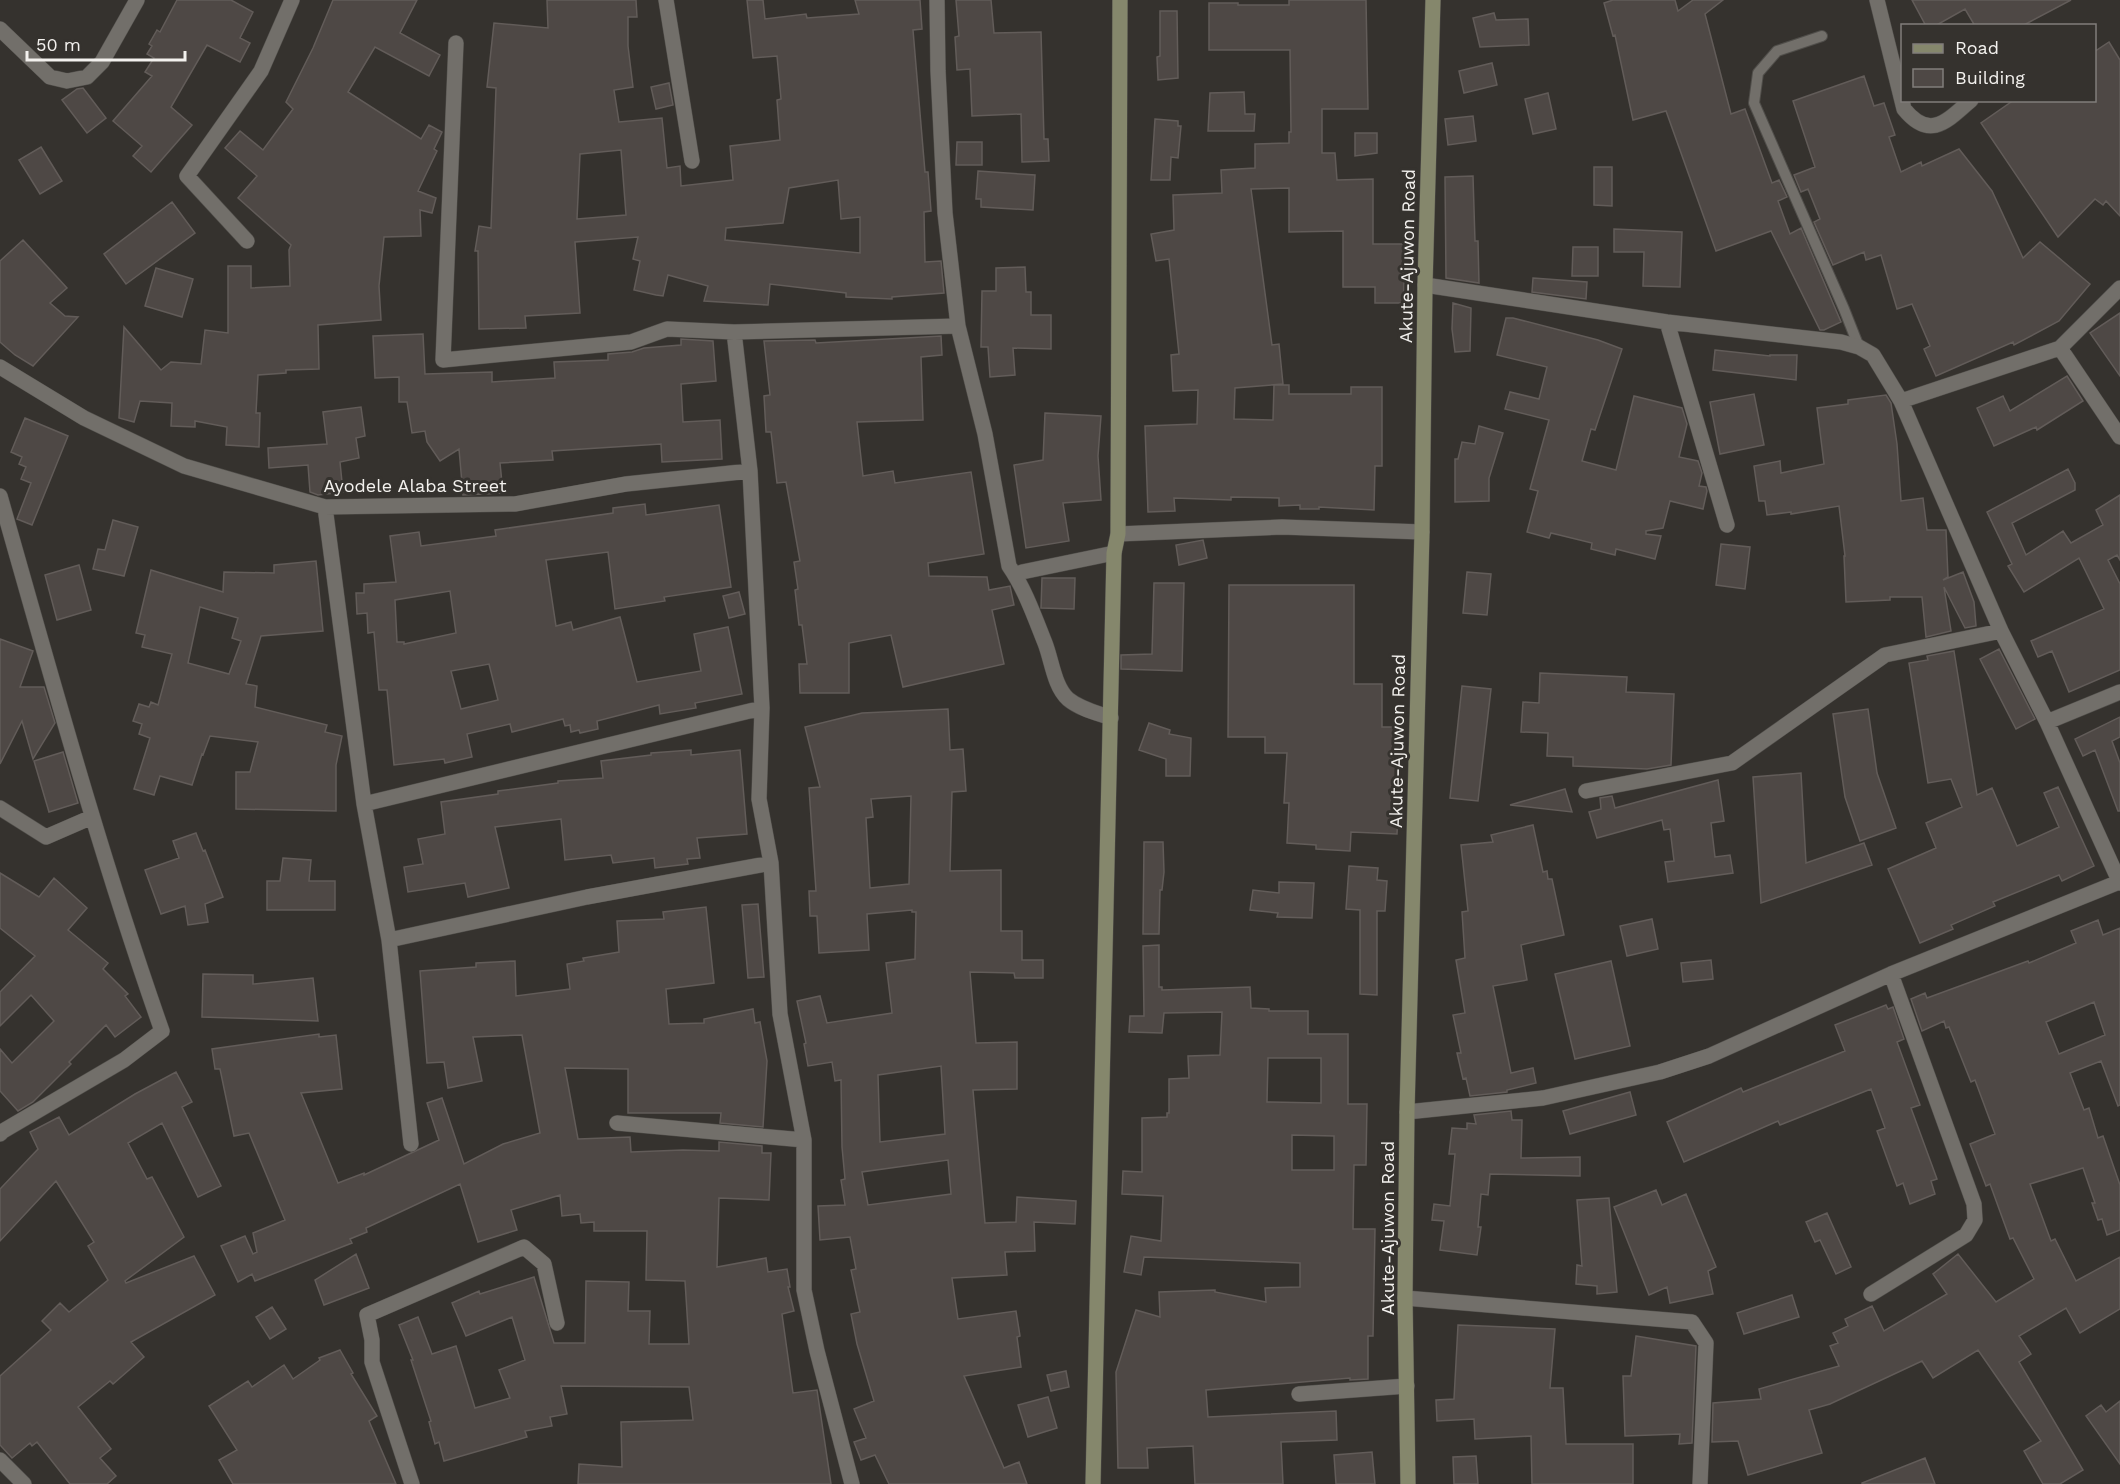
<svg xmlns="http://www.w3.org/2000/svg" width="2120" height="1484" viewBox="0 0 2120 1484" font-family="'Work Sans',sans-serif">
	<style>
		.building { fill: #4e4845; stroke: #625c59; stroke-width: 1.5; fill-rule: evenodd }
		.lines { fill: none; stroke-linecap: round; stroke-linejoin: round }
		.lane-casing { stroke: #504e4a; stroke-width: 12 }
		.street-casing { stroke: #504e4a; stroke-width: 16 }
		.secondary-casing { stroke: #504e4a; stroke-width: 16 }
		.lane { stroke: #726f6a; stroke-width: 10 }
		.street { stroke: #726f6a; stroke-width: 15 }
		.secondary { stroke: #85876c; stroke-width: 15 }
		.labels { text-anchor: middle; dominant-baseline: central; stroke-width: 6; stroke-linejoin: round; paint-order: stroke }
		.street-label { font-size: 18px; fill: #f3f1ee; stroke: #35322e }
	</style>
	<rect width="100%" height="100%" fill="#35322e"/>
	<path class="building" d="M177,0H231L253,12L240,38L250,43L240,62L207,45L171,107L192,125L151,172L133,156L142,146L113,121L152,76L145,72L154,58L147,54L152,46L149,44L157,30L160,32Z
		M333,0H417L400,33L440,55L429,76L375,47L348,92L421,139L429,125L442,132L434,149L437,151L418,191L436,198L432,213L420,210L421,236L384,237L379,286L381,320L318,325L319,369L286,370V373L258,375L256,413H260L259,447L226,445L227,427L195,421V427L171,426L172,403L140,401L134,422L119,418L124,327L161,370L171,362L201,364L205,330L228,333V266H251V288L290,286L289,250L291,245L238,198L257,176L225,148L240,131L263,150L293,109L286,102L313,48Z
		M547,0H636L637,17H628V46L633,87L614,90L619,122L662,118L667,168L680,166L681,186L733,180L730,146L780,140L777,100L781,99L777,56L753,58L747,0H763L765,19L806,14L807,18L859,14L855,0H920L922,29L913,30L925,172H928L931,211L924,212L925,262L941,261L944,293L892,297V299L846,297V293L770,284L768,305L704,301L708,286L668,275L663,296L656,295L634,290L640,261L633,259L638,237L575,242L580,313L525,316L526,328L479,329L478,251H475L479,226L491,228L496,88L487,87L494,23L548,28ZM621,150L626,215L577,219L580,154ZM838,180L841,219L860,217V253L725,240L726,228L783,223L789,188Z
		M956,0H991L994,33L1041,32L1044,139H1048L1049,161L1022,162L1021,114L972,116L970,69L957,70L955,37L959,36Z
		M1289,0H1366L1368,109H1322V153H1335L1337,180L1373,179V244H1404V303H1375V287H1343V231L1289,232V188L1251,189L1272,345L1279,344L1283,384L1235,388L1234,419L1273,420L1274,385H1289V394H1351V387H1382V466H1375L1374,510L1319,507V509H1300V505L1279,506V498L1231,497V500L1174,498L1175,511L1148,512L1145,426L1197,424L1198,390L1173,391L1171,355L1179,354L1169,259L1156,261L1151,234L1174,230L1173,195L1222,193L1221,170L1255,168V144L1289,143V132H1291L1290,50H1209V3H1238V5H1289Z
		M1613,0H1675L1678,11L1693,0H1723L1705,14L1731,114L1745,109L1772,183L1779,180L1787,197L1778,201L1790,234L1801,228L1841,322L1824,330H1820L1771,231L1716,251L1666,111L1633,120L1615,35L1613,36L1604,3Z
		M1912,0H2071L2022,26H1975L1965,9L1935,26H1926Z
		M1160,11H1177L1178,78L1158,80L1157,57L1160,56Z
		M1494,13L1496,20L1528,19L1529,45L1480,47L1473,18Z
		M2109,42L2120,60V216L2106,201L2103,205L2095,199L2058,237L1981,123L2014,100H2094V52Z
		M1492,63L1497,85L1464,93L1459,71Z
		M1864,76L1874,106L1884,103L1895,135L1889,137L1901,172L1921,162L1922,166L1959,149L1992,191L2023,258L2040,242L2090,284L2059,321L2014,345L2013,342L1936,376L1924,349L1930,346L1912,304L1897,309L1881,255L1866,260L1864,252L1833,265L1814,222L1820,219L1808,189L1801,192L1794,175L1815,167L1793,101Z
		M669,83L673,105L656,109L651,87Z
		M83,88L106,118L87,133L62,100L77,89Z
		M1244,92L1245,114H1255L1254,131H1208L1210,93Z
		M1548,93L1556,129L1533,134L1525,99Z
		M1473,116L1476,141L1448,145L1445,119Z
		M1155,119L1178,121V126H1181L1178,158L1171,157L1170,180H1151Z
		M1355,133H1377V153L1355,156Z
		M957,142H982V165H956Z
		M41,147L62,181L40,194L19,160Z
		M1594,167H1612V206L1594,205Z
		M978,171L1035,175L1033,210L981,207V199H976Z
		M1473,176L1475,241H1478L1479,283L1446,278L1445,177Z
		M172,202L195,233L126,284L104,254Z
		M1614,229L1682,232L1680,287L1643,286L1644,252H1614Z
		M23,240L67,288L50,303L65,316L78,317L33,366L15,355L0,342V261Z
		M1573,247H1598V276H1572Z
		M1025,267L1026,292H1031V315H1051V349L1013,348L1015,375L990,377L988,347H981L982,291H996V268Z
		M156,268L193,279L182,317L145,306Z
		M1533,278L1587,282L1586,299L1532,292Z
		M1453,303L1471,308L1470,351L1455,352L1452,329Z
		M2120,313V376L2090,333Z
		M1506,318H1513L1598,340L1622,349L1595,430L1591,429L1582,461L1616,470L1634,396L1682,408L1687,424L1679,457L1698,461L1702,473L1699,486L1706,487L1707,491L1703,509L1670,501L1663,528L1646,531V534L1661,536L1655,559L1616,549L1615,555L1591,549L1592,543L1551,533L1549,538L1527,532L1538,491L1530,489L1549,420L1505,409L1510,392L1539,399L1547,367L1497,355Z
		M423,334L425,374L492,372V382L555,378L554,362L608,360V354L632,352L644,348L681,345V339L713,341L716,381L681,384L683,422L720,420L722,459L662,462L661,444L552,451L553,460L500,463L503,493L463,495L459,449L440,461L427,442L425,431L412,433L407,402H399V377L375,378L373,336Z
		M941,336L942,355L921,357L923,420L857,422L863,476L893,471L895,483L971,472L984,554L928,563L929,576L987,577L989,590L1010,586L1014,605L992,610L1004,664L903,687L891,635L849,643V693H800L799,664H807L802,625H799L795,590L798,589L794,562L800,561L786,482L777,483L771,432H766L764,396L770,395L764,341L815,340L816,343Z
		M1715,350L1770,356V355H1797L1796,380L1713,370Z
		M2067,376L2083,401L2037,430L2036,427L1994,446L1977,408L2003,396L2010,411Z
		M1754,394L1764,445L1720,454L1710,402Z
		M1886,395L1891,403L1897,444L1901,501L1923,498L1927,530H1946L1948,577L1943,580L1963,572L1974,602L1976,626L1965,628L1944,587L1951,631L1926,637L1922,597H1890V600L1846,602L1844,556H1845L1839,506L1791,514V512L1767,515L1765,501H1759L1754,466L1780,461L1781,473L1824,464L1817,408L1848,404V400Z
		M361,407L365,436L356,438L359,458L340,462L343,492L318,495L310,492L308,465L269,468L268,448L327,444L323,412Z
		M1045,413L1101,416L1098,456L1101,500L1063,503L1069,541L1026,548L1014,465L1043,460Z
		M25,418L68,436L32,525L17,519L31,483L21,479L26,467L19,464L22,457L11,452Z
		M1479,426L1503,433L1489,478V501L1455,502V459H1458L1462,442L1475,444Z
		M2068,469L2075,483V490L2012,523L2026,555L2063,531L2071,543L2103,525L2096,510L2120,495V560L2117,555L2108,560L2120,584V670L2069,692L2052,651L2038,657L2031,641L2104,609L2079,558L2024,592L2008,566L2012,564L1987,512Z
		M645,504L646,515L719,505L731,587L664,597L665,601L615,609L608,552L546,560L556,626L571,622L573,630L620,617L637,682L701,671L694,634L728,627L742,694L695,703L696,708L660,714L659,705L597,721L598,729L580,733L579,730L571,732L570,725L565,726L563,719L512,732L510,724L467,734L472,757L445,763L444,759L394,765L387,690H379L374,632L368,633L367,613L357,614L356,593H364V584L396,582L390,536L419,532L421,546L496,536L495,530L613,513V508ZM450,591L456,633L404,644V642H397L395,600ZM489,664L498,700L461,709L451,671Z
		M113,520L138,527L124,576L93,569L98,549L105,550Z
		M1203,540L1207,558L1179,565L1176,545Z
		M1721,544L1750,547L1745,589L1716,585Z
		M316,561L323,631L261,636L246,684L257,686L255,707L327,725L325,732L342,736L336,765V811L236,809V772H250L258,742L210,736L203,755L202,754L192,785L160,776L154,795L134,789L150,738L139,734L142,724L133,721L139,704L149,707L151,702L158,705L172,654L142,647L145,635L136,633L151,570L223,592L224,572L274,573V565ZM200,607L238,618L232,638L241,641L229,674L188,663Z
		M79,565L91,610L57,620L45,575Z
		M1467,572L1491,574L1487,615L1463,613Z
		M1042,578H1075L1074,609L1041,608Z
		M1154,583H1184L1182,671L1121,669V655L1152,654Z
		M1229,585H1354V684H1382V727H1402L1397,834L1351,832L1350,851L1316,849V845L1287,843L1289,803H1284L1287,753H1265V737H1228Z
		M739,592L745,614L729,618L723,596Z
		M0,639L33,651L20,687H44L55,723L33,759L22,721L0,764Z
		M1999,649L2035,719L2016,729L1980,659Z
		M1954,651L1977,795L1992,788L2017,846L2059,827L2044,793L2058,787L2094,866L2062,881L2059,875L1993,902L1995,906L1951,925L1953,929L1920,943L1888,869L1936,848L1926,823L1962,807L1951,779L1928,783L1909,663L1928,660L1927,656Z
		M1540,673L1627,677L1626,692L1674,694L1671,765L1647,769L1573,766V757L1547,756L1548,733L1521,732L1523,702L1539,703Z
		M1462,686L1491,689L1478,801L1450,798Z
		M948,709L950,750L963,749L966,791L952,792L950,871L1001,870V931H1022V960H1043V978H1015L1014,973L970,972L976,1043L1017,1042V1089L973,1090L985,1223L1016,1222L1017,1197L1076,1201L1075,1224L1034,1222L1035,1251L1005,1252L1007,1275L952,1278L958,1319L1016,1311L1020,1336L1017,1337L1021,1367L964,1376L1004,1468L1019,1462L1027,1484H889L875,1455L861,1460L854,1442L866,1438L854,1409L874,1401L857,1344L851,1314L860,1312L851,1270L856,1269L850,1237L820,1240L818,1206L845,1205L841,1180L845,1179L842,1147L841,1080L835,1081L832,1062L808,1066L804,1044L806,1043L797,1001L820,996L827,1023L892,1013L886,963L915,959L916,912H912V910L867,914L869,950L819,953L817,916H810L809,891H816L809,788L820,787L805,727L862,713ZM911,796L909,884L870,888L866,818L873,817L871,799ZM941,1066L945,1134L880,1142L878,1075ZM948,1160L951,1194L868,1205L862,1172Z
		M1868,709L1877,773L1896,828L1860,841L1845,797L1833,714Z
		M2120,717V737L2112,741L2120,763V811H2118L2095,750L2083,756L2075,739Z
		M1149,723L1170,730L1169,734L1191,738L1190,776H1166V759L1139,750Z
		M691,750V755L740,750L747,834L697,838L700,858L687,859L688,864L655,868L654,858L613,863L611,855L565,860L561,819L495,827L509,888L468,897L465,883L408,892L404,867L423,864L418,839L445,834L441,802L498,794V791L558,783V781L603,778L601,761L651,755V753Z
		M63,752L78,803L49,812L34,761Z
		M1801,773L1806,863L1864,843L1872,865L1761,903L1753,777Z
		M1718,780L1724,821L1711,823L1715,857L1730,855L1733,873L1668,882L1665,862L1674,861L1670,829L1664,830L1662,820L1597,838L1589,812L1601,809L1600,798L1612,796L1615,808Z
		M1565,789L1572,812L1510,805Z
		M1533,825L1543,872L1547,871L1548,879H1552L1564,935L1521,945L1527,980L1493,986L1511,1073L1533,1068L1536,1083L1507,1090V1092L1470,1096L1466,1078L1463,1079L1457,1053H1461L1453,1015L1465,1013L1456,960L1465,958L1462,912L1468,911L1461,845L1493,842L1491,835Z
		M196,833L203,851L205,850L223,897L205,904L208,922L188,925L185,906L161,914L145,870L179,858L173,841Z
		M1144,842H1163L1164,872L1162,890H1160L1159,934H1143Z
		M283,858L311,860L309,881H335V910H267V881H280Z
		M1349,866L1378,868L1377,880L1387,881L1385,911H1377V995L1360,994V910L1346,909Z
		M0,873L39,897L54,878L87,908L68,930L108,963L103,969L128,994L125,996L141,1017L115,1037L106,1025L69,1062L71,1064L33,1102L18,1111L0,1091V1049L12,1063L54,1021L31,995L0,1026V992L35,956L0,928Z
		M1279,882L1314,883L1312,918L1277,917L1278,913L1250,910L1253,890L1279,893Z
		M758,904L764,977L748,978L742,905Z
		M706,907L714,983L666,989L669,1024L704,1023V1019L753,1009L755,1023L760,1022L767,1061L763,1127L720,1123L721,1113H628V1069L565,1068L578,1139L630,1137L631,1152L683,1150L719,1151V1142L762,1146V1153H771L769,1200L719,1198L717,1267L766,1258L768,1272L787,1269L790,1287H788L794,1311L782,1314L793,1393L817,1390L831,1484H578L579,1464L622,1467L621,1422L693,1420L689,1387L561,1386L567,1414L550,1417L552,1426L525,1431L527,1437L444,1461L439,1442L435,1444L429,1422L431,1421L411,1360H413L399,1325L418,1317L432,1354L456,1346L475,1408L510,1398L499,1370L525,1360L512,1317L466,1336L452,1303L479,1291L480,1294L534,1277L554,1343H585L586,1281L629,1282L628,1311H650L649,1344H689L685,1281L646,1280L647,1231H594V1222L581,1223L580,1214L562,1216L560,1195L511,1210L517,1230L478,1242L460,1184L366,1228L367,1232L350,1239L352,1243L255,1281L252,1274L238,1282L221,1246L245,1236L253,1254L257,1252L253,1233L285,1220L249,1133L234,1136L220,1069H215L212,1049L319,1034V1037L336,1035L342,1089L301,1093L338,1183L364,1173V1175L439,1140L427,1103L442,1098L464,1164L503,1144L540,1133L522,1035L473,1037L482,1081L448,1088L444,1062L427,1063L420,971L476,967V963L515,961L516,996L570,989L567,964L584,961L583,958L619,952L617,921L664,919L663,912Z
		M1652,919L1658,949L1627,956L1620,926Z
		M2098,920L2103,935L2120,928V1105L2118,1106L2101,1061L2070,1073L2084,1110L2089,1108L2098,1138L2103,1136L2120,1185V1230L2107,1235L2102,1219L2098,1220L2092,1203H2095L2083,1168L2030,1184L2051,1241L2055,1239L2076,1281L2120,1257V1309L2080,1333L2066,1308L2019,1336L2031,1354L2019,1362L2083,1470L2060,1484H2043L2024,1451L2041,1441L1978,1350L1933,1378L1922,1361L1830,1404L1809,1410L1822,1453L1748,1475L1738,1441L1712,1442L1713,1403L1761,1399L1759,1389L1839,1366L1830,1346L1838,1343L1833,1333L1848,1326L1845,1319L1872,1306L1884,1331L1947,1294L1933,1274L1958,1254L1996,1302L2034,1279L2013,1238L2010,1239L1990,1184L1986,1186L1970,1144L1995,1134L1975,1080L1971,1082L1949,1027L1946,1028L1944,1021L1922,1031L1911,999L1925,993L1927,998L2028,961L2029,963L2076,943L2071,931ZM2094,1002L2105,1035L2059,1054L2046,1022Z
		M1159,945V987H1162V990L1250,987L1251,1008L1269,1009V1011H1308V1034H1348V1104H1367L1366,1165H1354L1353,1229H1375L1373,1336H1368V1379L1350,1380V1378L1206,1390L1208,1417L1336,1411L1337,1440L1281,1442L1283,1484H1195L1193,1446L1147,1448L1148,1468H1118L1116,1372L1136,1310L1160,1317L1159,1292L1215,1290V1292L1266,1302L1265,1288L1300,1287V1263L1144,1257L1141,1275L1124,1272L1131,1236L1161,1241L1163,1196L1122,1194L1123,1171L1142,1172V1118L1167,1117V1113H1169V1079L1189,1078L1188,1056L1220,1055L1222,1012L1164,1013L1162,1033L1129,1032L1130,1016H1144L1143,946ZM1268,1058H1321V1103L1267,1102ZM1292,1135L1334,1136V1170H1292Z
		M1711,960L1713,979L1683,982L1681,963Z
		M1611,961L1630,1046L1575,1059L1555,974Z
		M203,974L253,975V984L313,978L318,1021L202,1017Z
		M1886,1005L1888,1009L1893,1007L1904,1039L1897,1042L1920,1105L1911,1108L1937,1179L1931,1181L1935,1194L1910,1204L1903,1183L1897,1186L1877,1131L1885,1128L1871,1089L1780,1125L1778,1121L1684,1162L1667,1122L1741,1088L1743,1092L1845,1051L1835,1025Z
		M176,1072L192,1102L182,1107L221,1186L198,1197L162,1123L128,1143L147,1179L152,1177L184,1237L125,1281L126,1283L194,1256L215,1295L131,1342L144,1357L113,1384L110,1381L78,1407L111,1449L100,1458L116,1476L107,1484H70L37,1442L32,1446L30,1443L12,1458L0,1445V1376L51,1330L42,1321L60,1303L69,1312L108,1280L88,1246L94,1242L56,1181L0,1241V1189L38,1149L30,1132L59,1117L69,1135L135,1094Z
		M1630,1092L1636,1115L1570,1134L1563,1111Z
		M1511,1111L1512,1120H1522L1521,1158L1580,1157V1176L1490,1174L1488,1195L1481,1194L1478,1227H1481L1477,1255L1440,1250L1444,1221L1432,1220L1434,1204L1450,1206L1455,1154H1449L1452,1128L1467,1129V1123L1476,1124L1474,1115Z
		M1656,1190L1662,1205L1686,1194L1716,1267L1708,1271L1713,1294L1670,1303L1667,1287L1649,1295L1614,1207Z
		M1609,1198L1617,1292L1597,1294V1286L1576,1284L1577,1265L1582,1266L1577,1200Z
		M1827,1213L1851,1267L1836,1274L1820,1240L1815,1242L1806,1222Z
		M356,1254L369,1288L324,1305L315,1280Z
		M1792,1295L1799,1317L1744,1334L1737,1313Z
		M272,1307L286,1329L270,1339L256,1317Z
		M1458,1325L1555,1329L1550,1388H1563L1566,1444H1633V1484H1532L1531,1436L1475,1439L1474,1419L1437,1421L1436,1400L1454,1399Z
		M1636,1336L1696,1346L1692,1443L1679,1444L1680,1434L1625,1436L1623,1376H1631Z
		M340,1350L353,1373L351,1374L377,1416L369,1421L396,1484H233L219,1460L237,1450L209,1406L248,1381L252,1387L284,1365L293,1379L320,1360L319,1358Z
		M1066,1371L1069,1387L1051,1391L1047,1375Z
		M1048,1397L1057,1428L1028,1437L1018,1405Z
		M2120,1401V1464L2086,1416L2101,1405L2106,1412Z
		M1372,1452L1375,1484H1336L1334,1455Z
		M1476,1456L1478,1484H1454L1453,1457Z
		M1925,1458L1935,1484H1862V1483Z"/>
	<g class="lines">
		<g class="lane-casing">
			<path id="lane" d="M1822,36L1777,51L1758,73L1754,103L1844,309L1859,347"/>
		</g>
		<g class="street-casing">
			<path id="street" d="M666,0L692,161
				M937,0L938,71L945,213L958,326L985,434L1009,566C1025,589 1035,618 1045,643C1052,661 1054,686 1068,699C1080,709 1097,713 1111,718
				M1877,0L1904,109C1930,141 1947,121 1971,100
				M0,29L50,77L67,81L87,77L102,62L137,0
				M456,43L443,360L631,342L667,329L734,332L958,326
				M247,241L187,176L261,71L292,0
				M1425,285L1667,322L1841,342L1859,347L1873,355L1901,401L2001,631L2047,722L2120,883
				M1667,322L1727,525
				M734,332L750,471L762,708L759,799L771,863L780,1014L804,1140V1290L817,1351L852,1484
				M2060,348L2120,437
				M0,367L84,418L184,466L325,507L515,504L626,484L750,471
				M1901,401L2060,348L2120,288
				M0,496C51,675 100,855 162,1031L124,1060L3,1131L0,1134
				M325,507L364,804L389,940L411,1144
				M1118,534L1282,527L1422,532
				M1017,577L1022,572L1114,553
				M2047,722L2120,692
				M1586,791L1732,763L1885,655L2001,631
				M364,804L762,708
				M0,808L46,837L92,817
				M389,940L587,897L771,863
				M1407,1112L1543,1098L1660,1072L1709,1056L1891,974L2119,882
				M617,1123L804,1140
				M1871,1294L1966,1235L1975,1220L1974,1204L1891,974
				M1405,1298L1692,1322L1706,1343L1700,1484
				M1299,1394L1407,1386
				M0,1460L24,1484
				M412,1484L372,1362V1340L367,1315L524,1247L544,1264L557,1323"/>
		</g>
		<g class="secondary-casing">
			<path id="secondary" d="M1093,1484L1114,553L1118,534L1120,0
				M1408,1484L1405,1298L1407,1112L1422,532L1425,285L1433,0"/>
		</g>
		<use href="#lane" class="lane"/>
		<use href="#street" class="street"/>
		<use href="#secondary" class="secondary"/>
	</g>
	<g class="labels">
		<g class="street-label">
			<text transform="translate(1407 256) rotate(-89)">Akute-Ajuwon Road</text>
			<text x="415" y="485">Ayodele Alaba Street</text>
			<text transform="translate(1397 741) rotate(-89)">Akute-Ajuwon Road</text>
			<text transform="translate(1387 1228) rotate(-90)">Akute-Ajuwon Road</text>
		</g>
	</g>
	<rect x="1901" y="24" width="195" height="78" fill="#35322e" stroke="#817e7b" stroke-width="1.5"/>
	<rect x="1913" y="44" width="30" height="9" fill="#85876c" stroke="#817e7b" stroke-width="1.5"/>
	<text x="1955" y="54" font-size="18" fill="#f3f1ee">Road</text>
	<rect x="1913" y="69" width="30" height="18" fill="#4e4845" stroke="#817e7b" stroke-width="1.5"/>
	<text x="1955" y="84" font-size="18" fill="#f3f1ee">Building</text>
	<path d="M27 51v9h158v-9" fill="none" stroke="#f3f1ee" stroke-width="3"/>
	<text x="36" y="51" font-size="18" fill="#f3f1ee" stroke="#35322e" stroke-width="4.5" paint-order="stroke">50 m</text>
</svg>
